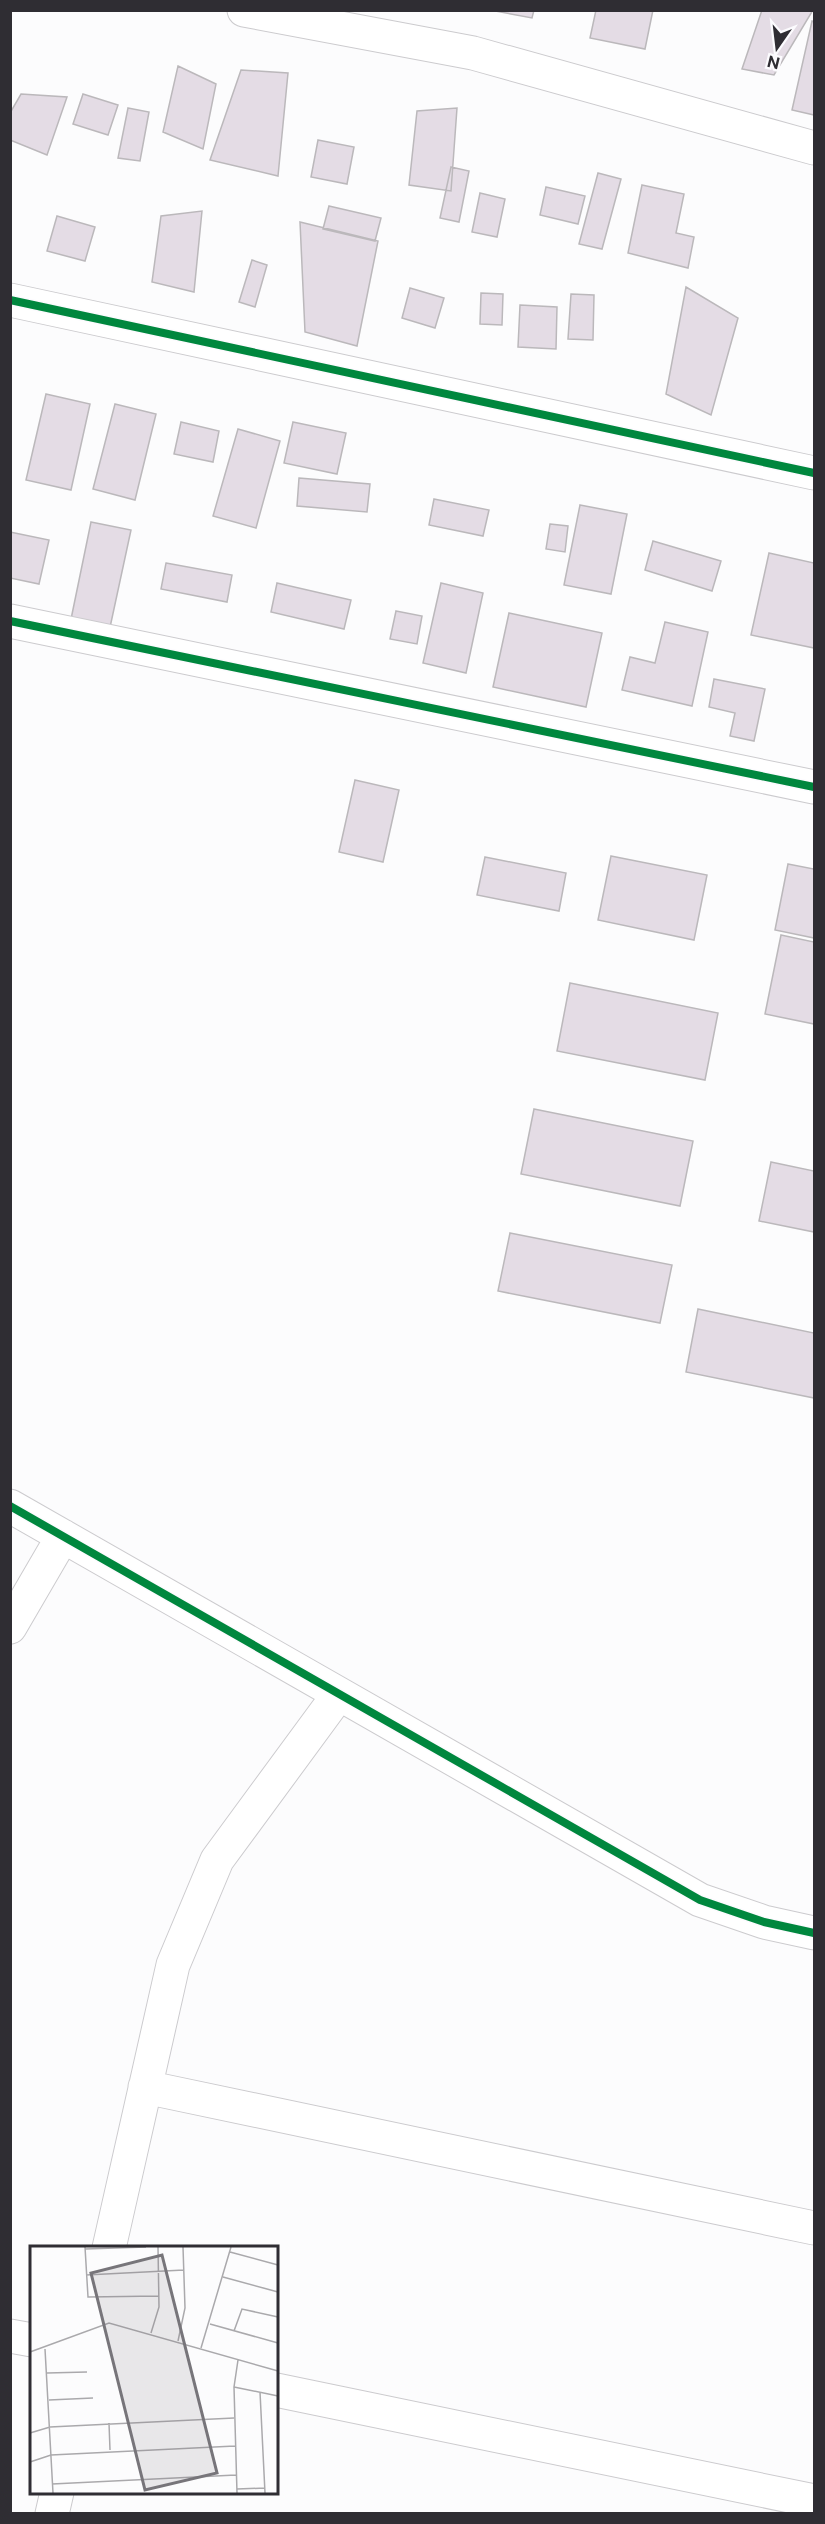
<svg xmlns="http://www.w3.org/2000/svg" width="825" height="2524" viewBox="0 0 825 2524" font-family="'Public Sans',sans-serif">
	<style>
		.building { fill: #e4dce5; stroke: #bbb8bb; stroke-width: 1.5 }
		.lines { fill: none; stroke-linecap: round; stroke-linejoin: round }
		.minor-casing { stroke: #cccbce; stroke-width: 35 }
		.minor { stroke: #fff; stroke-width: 33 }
		.cycleway-casing { stroke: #fcfbfe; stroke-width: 11 }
		.cycleway { stroke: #00873e; stroke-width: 8 }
		.inset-road { fill: none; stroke: #aaa9ac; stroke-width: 1.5 }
		.view { fill: #77757a; fill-opacity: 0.15; stroke: #77757a; stroke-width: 3 }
		.inset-edge { fill: none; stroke: #2f2d33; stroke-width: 3 }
	</style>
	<rect width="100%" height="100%" fill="#fcfcfd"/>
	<path class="building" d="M490,10H534L532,18Z
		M596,10H653L645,49L590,38Z
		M762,10H813L774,75L742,69Z
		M812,21L814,22V115L792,110Z
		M178,66L216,84L203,149L163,132Z
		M241,70L288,73L278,176L210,160Z
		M21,94L67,97L47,155L10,140V113Z
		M83,94L118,105L108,135L73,124Z
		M128,108L149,112L140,161L118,158Z
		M457,108L451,191L409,185L417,111Z
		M318,140L354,147L347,184L311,177Z
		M451,167L469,171L459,222L440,218Z
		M598,173L621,179L602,249L579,244Z
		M642,185L684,194L676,233L694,237L688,268L628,253Z
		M546,187L585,196L578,224L540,215Z
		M480,193L505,199L497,237L472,232Z
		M329,206L381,218L375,241L323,229Z
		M202,211L194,292L152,282L161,216Z
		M57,216L95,227L85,261L47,251Z
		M300,222L378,241L357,346L305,332Z
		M252,260L267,265L255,307L239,302Z
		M686,287L738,318L711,415L666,394Z
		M410,288L444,298L435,328L402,318Z
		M481,293L503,294L502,325L480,324Z
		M571,294L594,295L593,340L568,339Z
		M520,305L557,307L556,349L518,347Z
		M46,394L90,404L71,490L26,480Z
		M115,404L156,414L135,500L93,489Z
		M181,422L219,431L213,462L174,454Z
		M293,422L346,433L337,474L284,463Z
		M238,429L280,441L256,528L213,516Z
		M299,478L370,484L367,512L297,506Z
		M434,499L489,510L483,536L429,525Z
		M580,505L627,514L611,594L564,585Z
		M91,522L131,530L109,632L70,624Z
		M550,524L568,526L565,552L546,549Z
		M10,532L49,540L39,584L10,578Z
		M653,541L721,561L712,591L645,570Z
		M769,553L814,563V648L751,635Z
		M166,563L232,575L227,602L161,589Z
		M277,583L351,600L344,629L271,612Z
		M441,583L483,593L466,673L423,663Z
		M396,611L422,616L417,644L390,639Z
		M509,613L602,633L586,707L493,687Z
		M665,622L708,632L692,706L622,690L630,657L655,663Z
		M714,679L765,689L754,741L730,736L735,713L709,707Z
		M355,780L399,790L383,862L339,852Z
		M611,856L707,875L694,940L598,920Z
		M485,857L566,873L559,911L477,895Z
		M788,864L814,869V938L775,930Z
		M781,935L814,942V1024L765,1014Z
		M570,983L718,1013L705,1080L557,1051Z
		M534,1109L693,1141L680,1206L521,1174Z
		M771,1162L814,1171V1232L759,1221Z
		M510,1233L672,1265L660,1323L498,1291Z
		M698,1309L814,1333V1398L686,1372Z"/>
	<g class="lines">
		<g class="minor-casing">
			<path id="minor" d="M244,10L473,53L814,148
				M10,300L814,473
				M10,621L814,787
				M10,1506L700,1900L764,1922L814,1933
				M10,1627L63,1536
				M145,2087L814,2228
				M109,2248L173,1965L217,1860L339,1694
				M10,2336L32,2340
				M276,2390L814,2501
				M52,2514L57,2492"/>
		</g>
		<use href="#minor" class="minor"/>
		<g class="cycleway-casing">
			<path id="cycleway" d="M10,300L814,473
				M10,621L814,787
				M10,1506L700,1900L764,1922L814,1933"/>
		</g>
		<use href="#cycleway" class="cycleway"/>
	</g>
	<g transform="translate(30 2246)">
		<rect width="248" height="248" fill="#fcfcfd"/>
		<path class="inset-road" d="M55,1L58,51L129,50M55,3L116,1M200,6L248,19M56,29L154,24M193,31L248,46M180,78L248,97M204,85L212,63L248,71M121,87L129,61L128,1M148,95L155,62L153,1M171,102L201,1M15,103L23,247M0,106L79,77L248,125M17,127L57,126M204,141L248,150M230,146L235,247M19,154L63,152M79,177L80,204M0,187L20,181L204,172M0,216L21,209L205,200M22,238L206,229M207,243L235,242M207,247L204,141L208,114"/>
		<path class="view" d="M132,9L187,227L115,244L61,27Z"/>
		<rect width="248" height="248" class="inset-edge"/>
	</g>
	<rect width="825" height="2524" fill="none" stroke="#2f2d33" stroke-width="24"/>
	<g transform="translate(777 48) rotate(194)" stroke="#fcfbfe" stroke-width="4.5" paint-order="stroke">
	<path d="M0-4.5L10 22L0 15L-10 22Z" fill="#2f2d33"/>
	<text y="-9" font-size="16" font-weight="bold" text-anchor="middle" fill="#2f2d33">N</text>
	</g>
</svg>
